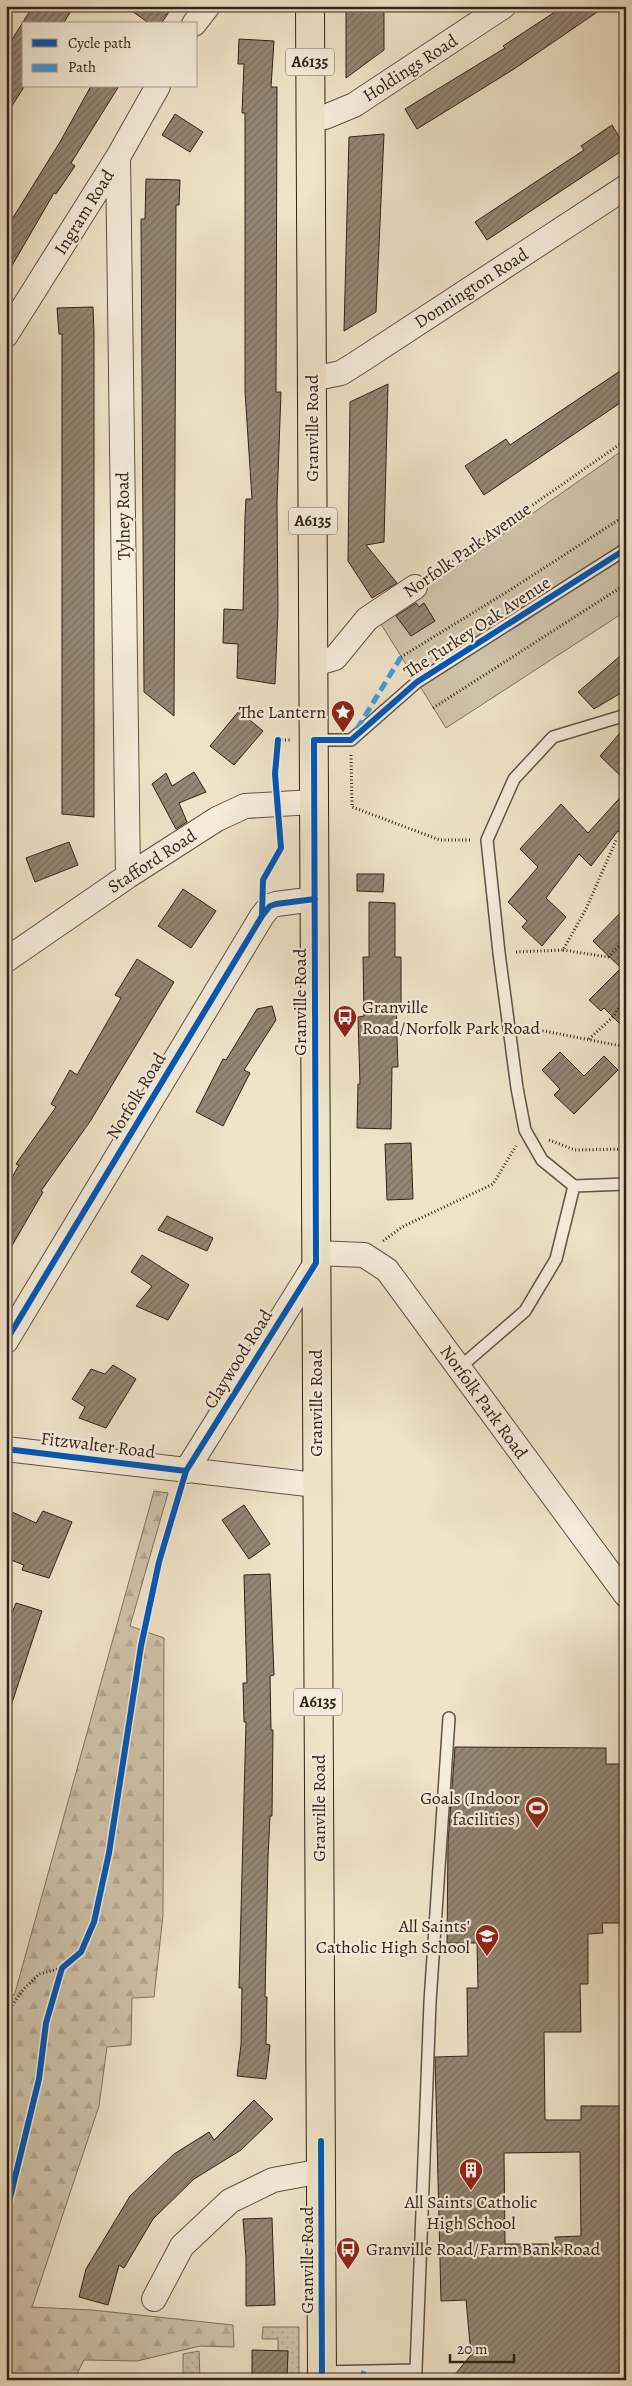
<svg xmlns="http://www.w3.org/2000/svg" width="632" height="2386" viewBox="0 0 632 2386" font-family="Alegreya,serif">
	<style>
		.grass { fill: url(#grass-dots); stroke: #807262 }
		.forest { fill: url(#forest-firs); stroke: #807262 }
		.park { fill: #cfc3aa; stroke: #807262 }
		.building { fill: url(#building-hatch); stroke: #32221a; fill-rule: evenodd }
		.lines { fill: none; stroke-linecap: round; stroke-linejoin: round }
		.lane-casing { stroke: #615246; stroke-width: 14 }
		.street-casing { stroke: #615246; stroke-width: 26 }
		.primary-casing { stroke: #32221a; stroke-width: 30 }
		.path { stroke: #32221a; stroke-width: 3; stroke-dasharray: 1 2.5; stroke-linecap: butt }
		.lane { stroke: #f5eddb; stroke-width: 11 }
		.street { stroke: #f5eddb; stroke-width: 24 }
		.primary { stroke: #efe4c8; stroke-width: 28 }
		.quiet { stroke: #3e9cdf; stroke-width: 5; stroke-dasharray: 10 5; stroke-linecap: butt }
		.cycleway-casing { stroke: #f5eddb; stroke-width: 9 }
		.cycleway { stroke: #0057b8; stroke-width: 6 }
		.labels { text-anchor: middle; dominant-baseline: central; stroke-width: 4.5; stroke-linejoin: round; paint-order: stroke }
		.shield { fill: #f5eddb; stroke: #6c5f54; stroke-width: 1 }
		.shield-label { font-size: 16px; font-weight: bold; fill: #32221a }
		.street-label { font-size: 18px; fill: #32221a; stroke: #f5eddb }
		.poi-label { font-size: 18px; fill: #32221a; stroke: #f5eddb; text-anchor: end }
	</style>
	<defs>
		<pattern id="grass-dots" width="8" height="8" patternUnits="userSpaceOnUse" patternTransform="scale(1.25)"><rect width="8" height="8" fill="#cfc3aa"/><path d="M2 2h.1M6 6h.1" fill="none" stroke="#b2a792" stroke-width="1.8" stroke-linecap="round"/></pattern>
		<pattern id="forest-firs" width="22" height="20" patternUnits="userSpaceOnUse" patternTransform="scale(1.25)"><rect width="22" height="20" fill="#cfc3aa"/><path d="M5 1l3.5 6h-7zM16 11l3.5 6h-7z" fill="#b2a792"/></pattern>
		<pattern id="building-hatch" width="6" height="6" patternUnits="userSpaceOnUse" patternTransform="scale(1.25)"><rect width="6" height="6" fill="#948774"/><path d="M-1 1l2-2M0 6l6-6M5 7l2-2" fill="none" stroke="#796e5e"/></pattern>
	</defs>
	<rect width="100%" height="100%" fill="#efe4c8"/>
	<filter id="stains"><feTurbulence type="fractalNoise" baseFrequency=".004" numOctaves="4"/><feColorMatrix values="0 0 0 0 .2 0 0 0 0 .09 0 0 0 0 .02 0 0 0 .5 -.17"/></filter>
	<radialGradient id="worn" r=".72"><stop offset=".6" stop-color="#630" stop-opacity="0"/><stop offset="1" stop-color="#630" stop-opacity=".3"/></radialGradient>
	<path class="grass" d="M263,2327H299V2380H279V2375H287L288,2351H278V2339H262Z
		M199,2351L200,2379H183V2354Z"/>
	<path class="forest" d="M154,1491L168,1493L130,1626L164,1638L163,1915L154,1997L132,1998L131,2045L107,2047L99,2106L32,2307L92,2310L233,2325L234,2347L200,2346L137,2361L84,2360L74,2380H6V2004L15,1993Z"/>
	<path class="park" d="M626,448V611L446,728L379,621Z"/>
	<path class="building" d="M33,6H74L63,24H24V87L6,115V49Z
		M125,6H173L161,24H150Z
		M346,6H384V50L346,78Z
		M564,6H606L514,69L417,129L405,109L505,48L503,46Z
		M239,39L274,41L271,87H277L276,392H281L277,502L278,611L275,684L237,678L238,644L223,643L224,609L243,610L245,517L246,499H252L245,391V113H242L244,64H238Z
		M91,86H119L71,163L75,166L56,194L54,193L6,276V229L60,142Z
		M175,114L203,132L190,152L162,135Z
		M612,125L626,148L487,240L475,222L584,150L581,146Z
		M384,134L376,312L344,331L349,137Z
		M146,179L180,180L179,205H176L174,716L144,692L141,219H145Z
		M93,307L94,332V817L62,814V334H59L57,308Z
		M626,367V399L484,495L465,466L506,439L510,445Z
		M388,384L384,542L366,545L397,583L372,598L348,561L350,402Z
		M416,603L419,607L424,603L435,621L411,636L396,616Z
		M626,651V690L594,709L578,692Z
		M239,711L263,731L234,765L210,746Z
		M626,726V781L600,756Z
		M194,772L206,792L179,803L187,822L176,829L152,784L166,773L172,786Z
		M626,791V835L618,831L591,866L579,854L546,898L566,917L542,946L522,927L527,921L508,902L538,867L520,849L561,804L588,833Z
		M69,842L78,865L35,882L26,858Z
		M357,874H384L383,892L357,891Z
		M183,889L216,911L191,948L158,926Z
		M369,902L395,903V957H401V1006H396L398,1067H392L391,1129L357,1128L358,1084H360L358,1017L364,1016L363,957H369Z
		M626,907V1030L604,1008L601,1011L589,1000L621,968L593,941Z
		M137,959L174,982L91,1120L41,1191L43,1192L6,1256V1188L19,1165L16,1164L56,1107L51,1104L70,1070L77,1075L121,998L115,995Z
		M272,1006L276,1020L244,1070L250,1073L223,1126L196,1112L223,1059L226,1060L257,1009Z
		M560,1052L584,1076L604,1056L618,1070L574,1114L554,1095L560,1089L542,1070Z
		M411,1143L413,1199L387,1200L385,1144Z
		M167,1216L213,1238L207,1251L158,1230Z
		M142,1255L189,1285L168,1320L136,1306L152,1286L131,1272Z
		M113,1365L136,1379L106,1428L79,1418L85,1407L72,1399L91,1369L105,1374Z
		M244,1505L270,1544L249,1559L222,1520Z
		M10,1511L36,1523L43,1511L72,1522L49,1578L22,1570L24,1565L6,1558V1532Z
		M270,1574L274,1675L270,1676L271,1730H273L272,1816H270L268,1858L265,1997H267L266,2044L270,2045L266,2079L237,2076L241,2045L242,1988H239L246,1722H244L243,1683H247L244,1575Z
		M16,1603L42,1611L10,1709L6,1708V1628Z
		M455,1747L606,1748V1764H626V1859H623L625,1923H602L603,1933L588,1934V1984H580L581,2032H544L545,2120H581V2106H621L622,2245H626V2373L619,2374L618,2380L452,2378L471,2355L466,2300L441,2301L435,2057L468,2056L467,1988H478L477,1943H447L448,1842ZM580,2152L581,2236L555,2237V2244H505L504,2153Z
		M254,2100L273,2119L241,2150L194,2179L153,2219L124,2268L119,2265L108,2305L79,2297L86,2269L130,2196L174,2154L209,2132L214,2140Z
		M272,2218L275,2305L246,2306V2258L243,2219Z
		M252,2350L288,2351L287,2375H252Z"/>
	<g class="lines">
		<g class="lane-casing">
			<path id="lane" d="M626,715L553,737L514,779L487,840L499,953L517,1088L525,1130L542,1160L574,1186L626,1184
				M314,740H351L417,682L626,549
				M459,1368L525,1311L556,1259L574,1186
				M416,2370L430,2002L449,1718
				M322,2372L416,2370V2380"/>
		</g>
		<g class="street-casing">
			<path id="street" d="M194,24L208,6
				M310,118L325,117L354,105L504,6
				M118,157L128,876
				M6,335L118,157L158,86
				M312,379L341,373L357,363L626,187
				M314,664L335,658L367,619L415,587
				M6,960L128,876L217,819L245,806L313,802
				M316,1253L364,1255L387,1270L626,1595
				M6,1341L262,916L270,906L276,904L315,899
				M6,1449L316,1485
				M186,1471L316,1263
				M154,2299L182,2246L230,2201L273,2180L322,2171"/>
		</g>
		<g class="primary-casing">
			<path id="primary" d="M310,6L322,2380"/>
		</g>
		<path class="path" d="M432,575L626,440
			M401,657L510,590L626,515
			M433,708L626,584
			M278,740H290
			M351,755L352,807L440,840H472
			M563,950L608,957L626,938
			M516,952L563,950L586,909L617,838
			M525,1031H544L626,1047
			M589,1039L614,1016L626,995
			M549,1140L575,1150L626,1149
			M383,1241L402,1227L493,1184L516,1146
			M6,2014L23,1990L39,1974L62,1968"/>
		<use href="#lane" class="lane"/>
		<use href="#street" class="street"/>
		<use href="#primary" class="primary"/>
		<path class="quiet" d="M357,729L401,657
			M361,2380L364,2371"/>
		<g class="cycleway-casing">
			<path id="cycleway" d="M262,916L263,880L281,848L275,774L278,740
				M6,1341L262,916L270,906L276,904L315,899
				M6,1449L186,1471
				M321,2141L322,2380
				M6,2281L8,2206L39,2079L46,2023L62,1968L81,1952L94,1922L109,1853L141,1646L159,1562L186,1471L316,1263L314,740H351L417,682L626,549"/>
		</g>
		<use href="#cycleway" class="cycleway"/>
	</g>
	<defs>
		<g id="sight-pin" transform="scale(1.25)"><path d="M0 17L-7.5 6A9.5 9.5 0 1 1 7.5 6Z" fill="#8f2418" stroke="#f5eddb"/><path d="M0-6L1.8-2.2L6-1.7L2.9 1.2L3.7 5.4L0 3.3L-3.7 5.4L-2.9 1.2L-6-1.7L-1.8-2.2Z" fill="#fff"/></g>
		<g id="bus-pin" transform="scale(1.25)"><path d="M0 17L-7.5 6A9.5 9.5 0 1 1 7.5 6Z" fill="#8f2418" stroke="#f5eddb"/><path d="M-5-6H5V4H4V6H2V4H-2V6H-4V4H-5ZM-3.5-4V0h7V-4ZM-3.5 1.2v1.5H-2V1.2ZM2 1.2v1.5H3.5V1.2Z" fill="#fff"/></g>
		<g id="stadium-pin" transform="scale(1.25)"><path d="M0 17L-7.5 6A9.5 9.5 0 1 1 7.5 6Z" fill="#8f2418" stroke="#f5eddb"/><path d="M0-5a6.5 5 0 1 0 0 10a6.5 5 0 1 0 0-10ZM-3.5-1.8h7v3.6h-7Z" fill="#fff"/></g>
		<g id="school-pin" transform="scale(1.25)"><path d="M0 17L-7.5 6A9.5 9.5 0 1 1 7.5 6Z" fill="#8f2418" stroke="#f5eddb"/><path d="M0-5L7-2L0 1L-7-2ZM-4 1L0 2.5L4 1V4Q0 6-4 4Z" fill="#fff"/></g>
		<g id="building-pin" transform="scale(1.25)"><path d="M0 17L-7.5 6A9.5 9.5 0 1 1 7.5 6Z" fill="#8f2418" stroke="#f5eddb"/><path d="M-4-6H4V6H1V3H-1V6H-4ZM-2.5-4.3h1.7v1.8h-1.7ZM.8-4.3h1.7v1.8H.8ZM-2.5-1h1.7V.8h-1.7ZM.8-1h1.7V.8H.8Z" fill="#fff"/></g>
	</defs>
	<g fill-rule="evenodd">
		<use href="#sight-pin" x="343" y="712"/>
		<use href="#bus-pin" x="345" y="1017"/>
		<use href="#stadium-pin" x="537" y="1808"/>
		<use href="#school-pin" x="487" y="1936"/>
		<use href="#building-pin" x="471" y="2170"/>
		<use href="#bus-pin" x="348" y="2249"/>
	</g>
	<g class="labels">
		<g class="shield">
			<rect x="286" y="48.5" width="48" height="27" rx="4"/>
			<rect x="289" y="507.5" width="48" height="27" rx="4"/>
			<rect x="294" y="1688.5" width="48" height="27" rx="4"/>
		</g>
		<g class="shield-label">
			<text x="310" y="62">A6135</text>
			<text x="313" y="521">A6135</text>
			<text x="318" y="1702">A6135</text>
		</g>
		<g class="street-label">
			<text transform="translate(410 68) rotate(-33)">Holdings Road</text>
			<text transform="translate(84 212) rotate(-58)">Ingram Road</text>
			<text transform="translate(471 288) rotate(-33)">Donnington Road</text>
			<text transform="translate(312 428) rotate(-90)">Granville Road</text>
			<text transform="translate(123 516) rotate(-91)">Tylney Road</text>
			<text transform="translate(467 550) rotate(-35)">Norfolk Park Avenue</text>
			<text transform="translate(477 627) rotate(-33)">The Turkey Oak Avenue</text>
			<text transform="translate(152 861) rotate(-33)">Stafford Road</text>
			<text transform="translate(300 1002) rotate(-90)">Granville Road</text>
			<text transform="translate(136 1096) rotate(-59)">Norfolk Road</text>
			<text transform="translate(238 1359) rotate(-58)">Claywood Road</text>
			<text transform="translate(484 1402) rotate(54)">Norfolk Park Road</text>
			<text transform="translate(316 1403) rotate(-90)">Granville Road</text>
			<text transform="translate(98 1445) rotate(7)">Fitzwalter Road</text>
			<text transform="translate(319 1808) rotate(-90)">Granville Road</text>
			<text transform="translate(307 2260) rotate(-90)">Granville Road</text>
		</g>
		<g class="poi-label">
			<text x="326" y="712">The Lantern</text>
			<text x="362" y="1007" text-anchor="start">Granville<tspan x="362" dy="21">Road/Norfolk Park Road</tspan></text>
			<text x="520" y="1798">Goals (Indoor<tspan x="520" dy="21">facilities)</tspan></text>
			<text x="470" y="1926">All Saints'<tspan x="470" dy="21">Catholic High School</tspan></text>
			<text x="471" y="2202" text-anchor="middle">All Saints Catholic<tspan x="471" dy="21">High School</tspan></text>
			<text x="366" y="2249" text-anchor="start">Granville Road/Farm Bank Road</text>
		</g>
	</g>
	<rect width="632" height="2386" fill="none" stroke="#efe4c8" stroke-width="25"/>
	<rect x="8" y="8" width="617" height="2371" fill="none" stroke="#32221a" stroke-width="2.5"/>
	<rect x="12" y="12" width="607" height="2361" fill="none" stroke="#32221a"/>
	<rect x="22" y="22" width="175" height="65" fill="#f5eddb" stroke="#a79c8e"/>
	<rect x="32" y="39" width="25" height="8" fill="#0057b8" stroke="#a79c8e"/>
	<text x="68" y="48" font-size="15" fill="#32221a">Cycle path</text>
	<rect x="32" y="64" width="25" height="8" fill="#3e9cdf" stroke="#a79c8e"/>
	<text x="68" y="72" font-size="15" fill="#32221a">Path</text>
	<path d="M450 2354v8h64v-8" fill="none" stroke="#32221a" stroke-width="2.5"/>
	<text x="457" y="2354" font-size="15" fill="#32221a" stroke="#f5eddb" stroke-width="4" paint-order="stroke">20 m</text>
	<rect width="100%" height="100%" filter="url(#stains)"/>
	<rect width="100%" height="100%" fill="url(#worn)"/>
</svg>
